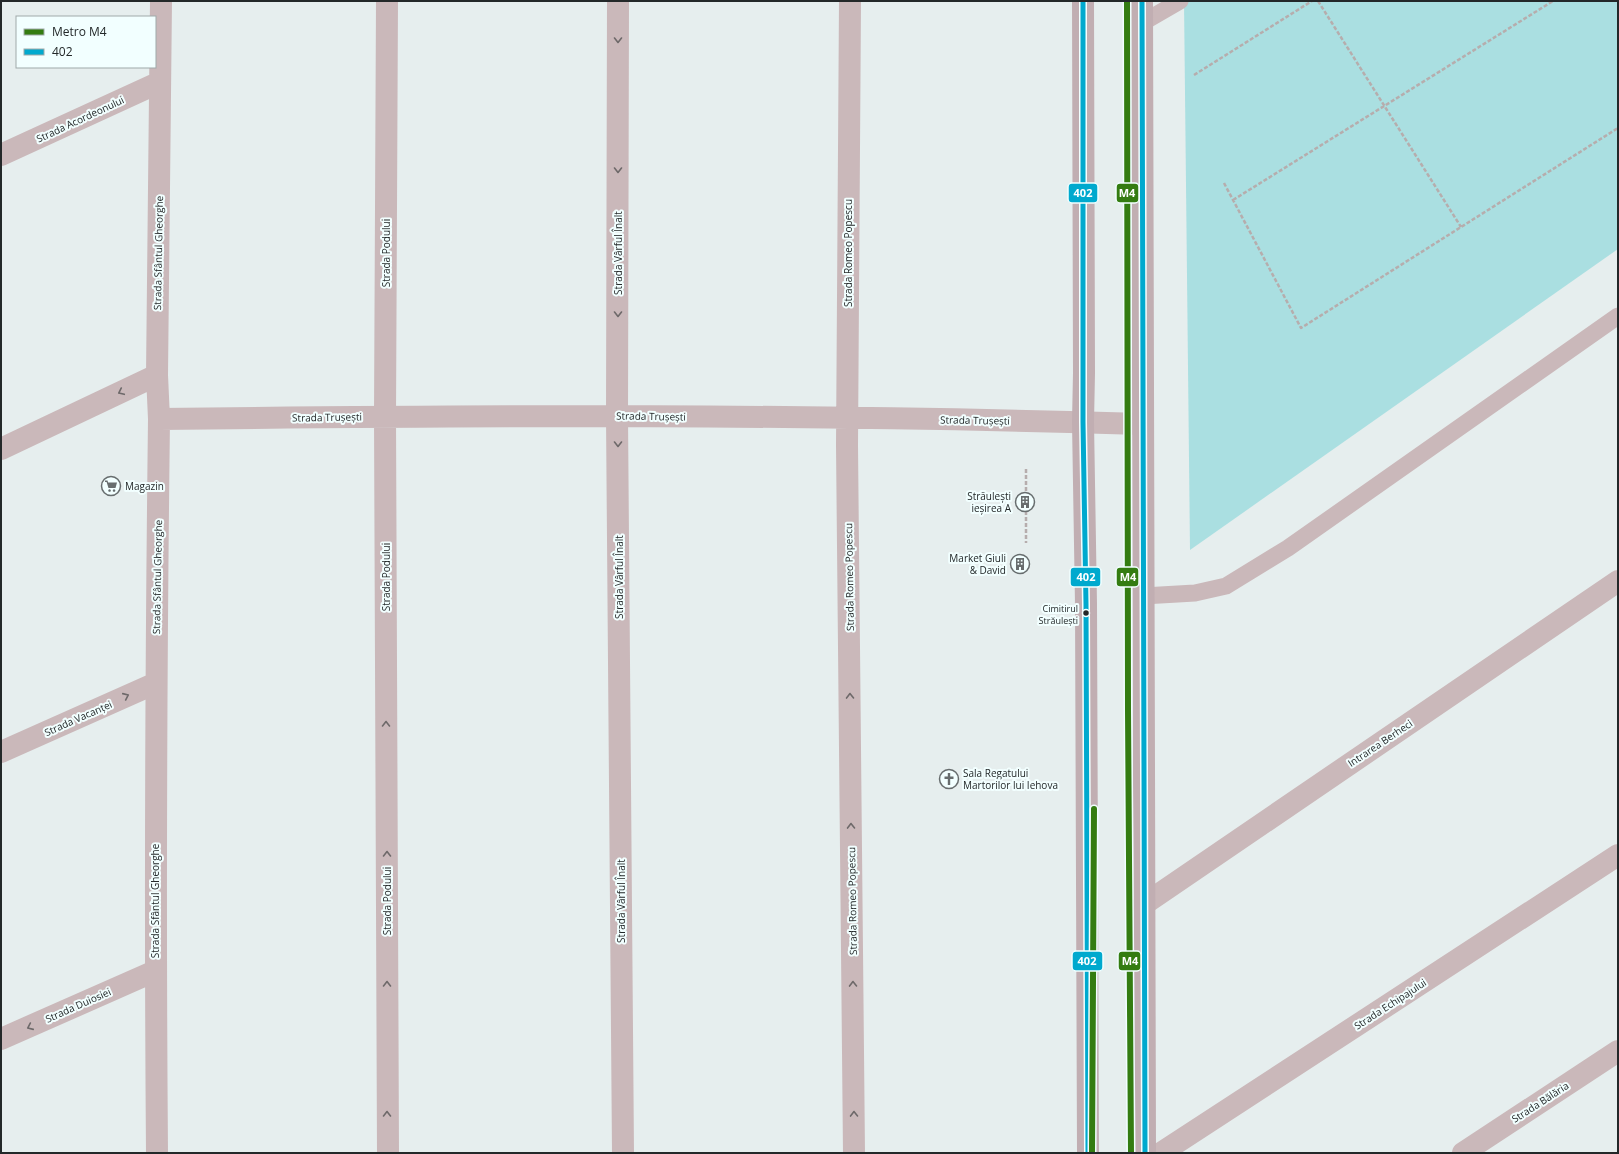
<svg xmlns="http://www.w3.org/2000/svg" width="1619" height="1154" viewBox="0 0 1619 1154" font-family="'Open Sans',sans-serif">
	<style>
		.green { fill: #aadfe1 }
		.lines { fill: none; stroke-linecap: round; stroke-linejoin: round }
		.path { stroke: #b6adad; stroke-width: 2.5; stroke-dasharray: 4 2; stroke-linecap: butt }
		.service { stroke: #cab8ba; stroke-width: 17 }
		.minor { stroke: #cab8ba; stroke-width: 22 }
		.primary { stroke: #c1aeb2; stroke-width: 22 }
		.bus-1-casing { stroke: #f2ffff; stroke-width: 8 }
		.bus-1 { stroke: #00a9ce; stroke-width: 5 }
		.metro-1-casing { stroke: #f2ffff; stroke-width: 9 }
		.metro-1 { stroke: #347c11; stroke-width: 6 }
		.oneway { stroke: #6e696a }
		.bus-dot { fill: #232829; stroke: #f2ffff; stroke-width: 1.5 }
		.labels { text-anchor: middle; dominant-baseline: central; stroke-width: 4; stroke-linejoin: round; paint-order: stroke }
		.bus-label { font-size: 9px; fill: #232829; stroke: #f2ffff; text-anchor: end }
		.street-label { font-size: 10px; fill: #232829; stroke: #f2ffff }
		.poi-label { font-size: 10px; fill: #232829; stroke: #f2ffff; text-anchor: start }
		.line-badge { stroke: #f2ffff; stroke-width: 1.5 }
		.badge-label { font-size: 11px; text-anchor: middle; font-weight: bold; fill: #fff }
	</style>
	<rect width="100%" height="100%" fill="#e6eeee"/>
	<path class="green" d="M1184,1H1618V249L1190,550Z"/>
	<g class="lines">
		<path class="path" d="M1318,1L1461,227
			M1194,75L1312,1
			M1224,183L1301,328L1618,128
			M1233,200L1553,1
			M1026,469V543"/>
		<path class="service" d="M1142,23L1180,1
			M1143,596L1195,593L1226,586L1288,548L1618,316"/>
		<path class="minor" d="M387,1L385,416L388,1153
			M618,1L617,416L623,1153
			M850,1L847,445L854,1153
			M1,155L160,82
			M159,419C487,415 815,414 1142,424
			M1,449L157,375
			M1,752L156,683
			M1143,905L1618,581
			M1,1039L155,971
			M157,1153C155,908 156,664 159,419L157,375L161,1
			M1161,1153L1618,855
			M1463,1153L1618,1051"/>
		<path class="primary" d="M1083,1L1084,373L1083,422L1086,604L1088,1153
			M1142,1L1145,1153"/>
		<g class="bus-1-casing">
			<path id="bus-1" d="M1083,1V422L1086,604L1088,1153
				M1142,1L1145,1153"/>
		</g>
		<use href="#bus-1" class="bus-1"/>
		<g class="metro-1-casing">
			<path id="metro-1" d="M1127,1L1128,710L1131,1153
				M1092,1153L1094,809"/>
		</g>
		<use href="#metro-1" class="metro-1"/>
	</g>
	<defs><path id="oneway-chevron" d="M-2-3.5L2.5 0L-2 3.5" fill="none" stroke-width="1.6" stroke-linecap="round" stroke-linejoin="round"/></defs>
	<g class="oneway">
		<use href="#oneway-chevron" transform="translate(618 40) rotate(90)"/>
		<use href="#oneway-chevron" transform="translate(618 170) rotate(90)"/>
		<use href="#oneway-chevron" transform="translate(618 314) rotate(90)"/>
		<use href="#oneway-chevron" transform="translate(121 392) rotate(155)"/>
		<use href="#oneway-chevron" transform="translate(618 444) rotate(90)"/>
		<use href="#oneway-chevron" transform="translate(126 696) rotate(-24)"/>
		<use href="#oneway-chevron" transform="translate(850 696) rotate(-91)"/>
		<use href="#oneway-chevron" transform="translate(386 724) rotate(-90)"/>
		<use href="#oneway-chevron" transform="translate(851 826) rotate(-91)"/>
		<use href="#oneway-chevron" transform="translate(387 854) rotate(-90)"/>
		<use href="#oneway-chevron" transform="translate(387 984) rotate(-90)"/>
		<use href="#oneway-chevron" transform="translate(853 984) rotate(-91)"/>
		<use href="#oneway-chevron" transform="translate(30 1027) rotate(156)"/>
		<use href="#oneway-chevron" transform="translate(387 1114) rotate(-90)"/>
		<use href="#oneway-chevron" transform="translate(854 1114) rotate(-91)"/>
	</g>
	<defs>
		<g id="supermarket-ring" transform="scale(1)"><circle r="9.5" fill="#f2ffff" stroke="#676d6e" stroke-width="1.5"/><path d="M-6-5.5h2.5l.6 2H6L4.5 2H-2.5L-4.4-4H-6ZM-1.5 3.2a1.3 1.3 0 1 0 .1 0ZM3 3.2a1.3 1.3 0 1 0 .1 0Z" fill="#676d6e"/></g>
		<g id="building-ring" transform="scale(1)"><circle r="9.5" fill="#f2ffff" stroke="#676d6e" stroke-width="1.5"/><path d="M-4-6H4V6H1V3H-1V6H-4ZM-2.5-4.3h1.7v1.8h-1.7ZM.8-4.3h1.7v1.8H.8ZM-2.5-1h1.7V.8h-1.7ZM.8-1h1.7V.8H.8Z" fill="#676d6e"/></g>
		<g id="church-ring" transform="scale(1)"><circle r="9.5" fill="#f2ffff" stroke="#676d6e" stroke-width="1.5"/><path d="M-1.2-6h2.4v3.5h3.3v2.4h-3.3V6h-2.4V-.1h-3.3v-2.4h3.3Z" fill="#676d6e"/></g>
	</defs>
	<g fill-rule="evenodd">
		<use href="#supermarket-ring" x="111" y="486"/>
		<use href="#building-ring" x="1025" y="502"/>
		<use href="#building-ring" x="1020" y="564"/>
		<use href="#church-ring" x="949" y="779"/>
	</g>
	<circle class="bus-dot" cx="1086" cy="613" r="3.5"/>
	<g class="labels">
		<g class="bus-label">
			<text x="1078" y="608">Cimitirul<tspan x="1078" dy="12">Străulești</tspan></text>
		</g>
		<g class="street-label">
			<text transform="translate(80 119) rotate(-25)">Strada Acordeonului</text>
			<text transform="translate(158 253) rotate(-89)">Strada Sfântul Gheorghe</text>
			<text transform="translate(386 253) rotate(-90)">Strada Podului</text>
			<text transform="translate(618 253) rotate(-90)">Strada Vârful Înalt</text>
			<text transform="translate(848 253) rotate(-90)">Strada Romeo Popescu</text>
			<text transform="translate(651 416) rotate(1)">Strada Trușești</text>
			<text transform="translate(327 417) rotate(-1)">Strada Trușești</text>
			<text transform="translate(975 420) rotate(1)">Strada Trușești</text>
			<text transform="translate(157 577) rotate(-89)">Strada Sfântul Gheorghe</text>
			<text transform="translate(386 577) rotate(-90)">Strada Podului</text>
			<text transform="translate(619 577) rotate(-90)">Strada Vârful Înalt</text>
			<text transform="translate(849 577) rotate(-91)">Strada Romeo Popescu</text>
			<text transform="translate(78 718) rotate(-24)">Strada Vacanței</text>
			<text transform="translate(1380 743) rotate(-34)">Intrarea Berheci</text>
			<text transform="translate(155 901) rotate(-90)">Strada Sfântul Gheorghe</text>
			<text transform="translate(387 901) rotate(-90)">Strada Podului</text>
			<text transform="translate(621 901) rotate(-90)">Strada Vârful Înalt</text>
			<text transform="translate(852 901) rotate(-91)">Strada Romeo Popescu</text>
			<text transform="translate(1390 1004) rotate(-33)">Strada Echipajului</text>
			<text transform="translate(78 1005) rotate(-24)">Strada Duiosiei</text>
			<text transform="translate(1540 1102) rotate(-33)">Strada Bălăria</text>
		</g>
		<g class="poi-label">
			<text x="125" y="486">Magazin</text>
			<text x="1011" y="496" text-anchor="end">Străulești<tspan x="1011" dy="12">ieșirea A</tspan></text>
			<text x="1006" y="558" text-anchor="end">Market Giuli<tspan x="1006" dy="12">&amp; David</tspan></text>
			<text x="963" y="773">Sala Regatului<tspan x="963" dy="12">Martorilor lui Iehova</tspan></text>
		</g>
	</g>
	<g class="line-badge">
		<rect x="1116" y="183" width="23" height="20" rx="4" fill="#347c11"/>
		<rect x="1068" y="183" width="30" height="20" rx="4" fill="#00a9ce"/>
		<rect x="1070" y="567" width="31" height="20" rx="4" fill="#00a9ce"/>
		<rect x="1116" y="567" width="23" height="20" rx="4" fill="#347c11"/>
		<rect x="1072" y="951" width="31" height="20" rx="4" fill="#00a9ce"/>
		<rect x="1118" y="951" width="23" height="20" rx="4" fill="#347c11"/>
	</g>
	<g class="badge-label">
		<text x="1127" y="197">M4</text>
		<text x="1083" y="197">402</text>
		<text x="1086" y="581">402</text>
		<text x="1128" y="581">M4</text>
		<text x="1087" y="965">402</text>
		<text x="1130" y="965">M4</text>
	</g>
	<rect width="1619" height="1154" fill="none" stroke="#232829" stroke-width="4"/>
	<rect x="16" y="16" width="140" height="52" fill="#f2ffff" stroke="#9fa9a9"/>
	<rect x="24" y="29" width="20" height="6" fill="#347c11" stroke="#9fa9a9"/>
	<text x="52" y="36" font-size="12" fill="#232829">Metro M4</text>
	<rect x="24" y="49" width="20" height="6" fill="#00a9ce" stroke="#9fa9a9"/>
	<text x="52" y="56" font-size="12" fill="#232829">402</text>
</svg>
